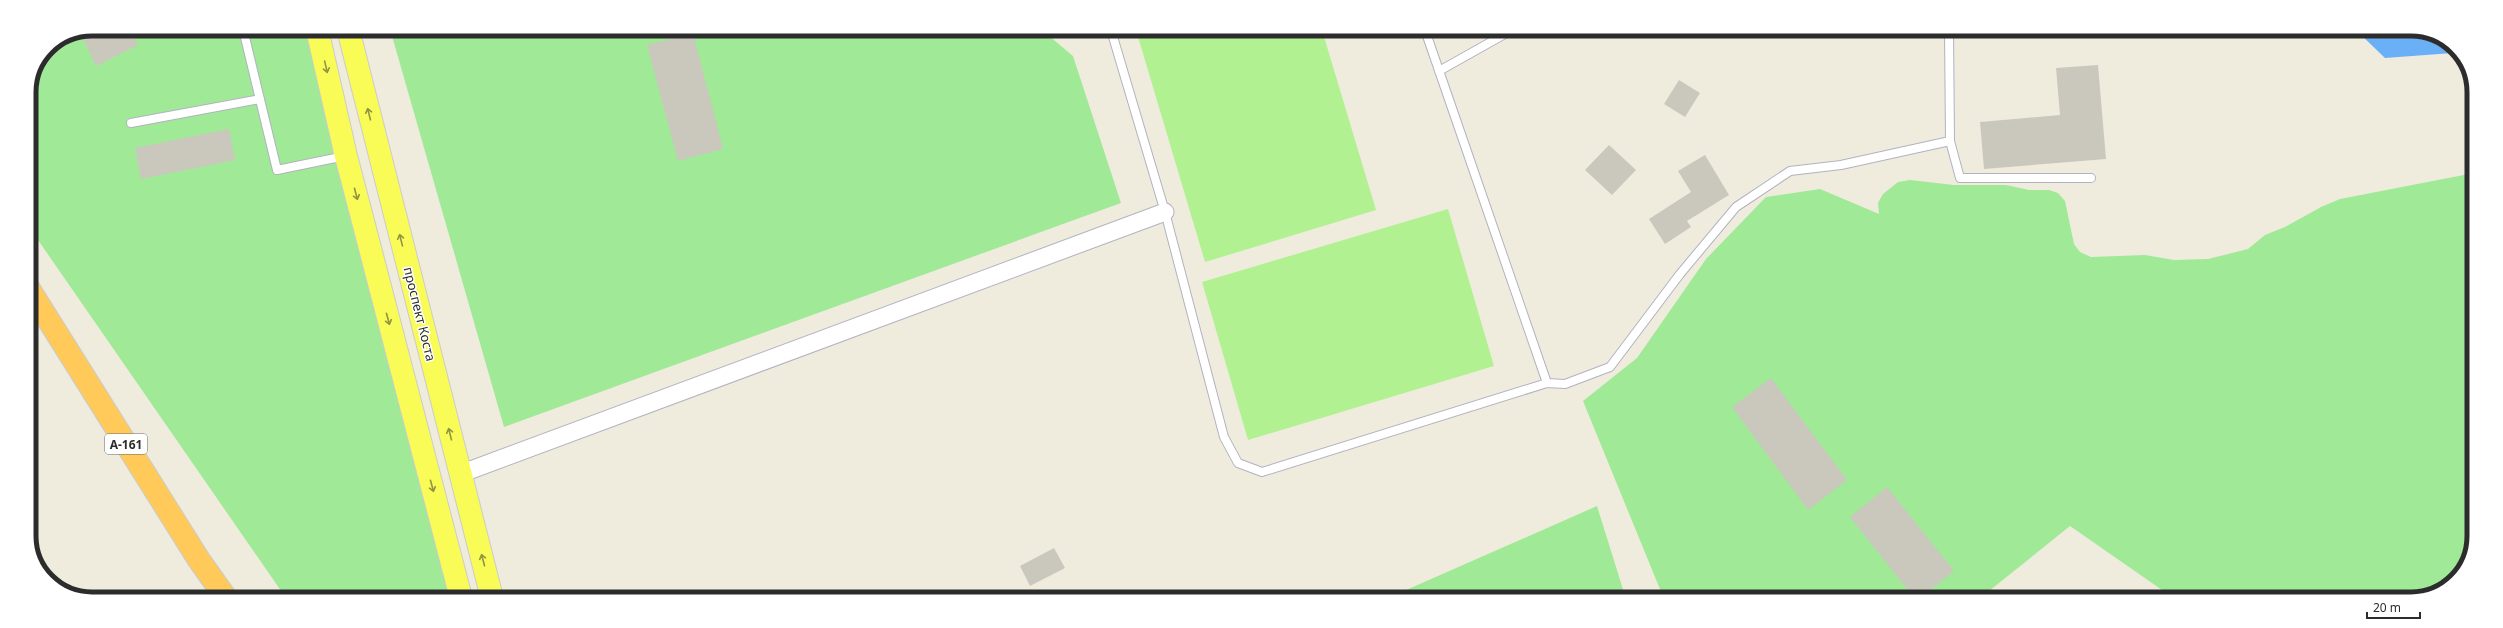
<svg xmlns="http://www.w3.org/2000/svg" width="2503" height="628" viewBox="0 0 2503 628" font-family="'Noto Sans',sans-serif">
	<style>
		.green { fill: #9fe997 }
		.pitch { fill: #b1f192 }
		.water { fill: #6baff7 }
		.building { fill: #cac8bd }
		.lines { fill: none; stroke-linecap: round; stroke-linejoin: round }
		.lane-casing { stroke: #b2b2c1; stroke-width: 10 }
		.street-casing { stroke: #b2b2c1; stroke-width: 19 }
		.primary-casing { stroke: #ccc; stroke-width: 24 }
		.highway-casing { stroke: #ccc; stroke-width: 24 }
		.lane { stroke: #fff; stroke-width: 8 }
		.street { stroke: #fff; stroke-width: 17 }
		.primary { stroke: #f9fb57; stroke-width: 22 }
		.highway { stroke: #ffca59; stroke-width: 22 }
		.oneway { stroke: #929442 }
		.labels { text-anchor: middle; dominant-baseline: central; stroke-width: 3; stroke-linejoin: round; paint-order: stroke }
		.shield { fill: #fff; stroke: #6b6b6b; stroke-width: 1 }
		.shield-label { font-size: 12px; font-weight: bold; fill: #2c2c2c }
		.street-label { font-size: 13px; fill: #2c2c2c; stroke: #fff }
		.rim { fill: none; stroke: #2c2c2c; stroke-width: 5 }
	</style>
	<rect width="100%" height="100%" fill="#efecde"/>
	<path class="green" d="M92,29H309L454,598H286L29,227V91L47,47Z
		M390,29L1042,30L1073,56L1121,203L504,427Z
		M2474,173L2473,549L2453,584L2412,599H2175L2070,526L1979,599H1664L1583,401L1637,358L1706,259L1766,197L1820,189L1879,214L1878,203L1883,194L1898,182L1910,180L1954,185H2006L2029,190H2049L2058,193L2065,201L2074,244L2080,252L2091,257L2145,255L2174,260L2208,259L2248,249L2265,235L2285,227L2321,207L2340,199Z
		M1597,506L1626,599L1388,598Z"/>
	<path class="pitch" d="M1136,30H1322L1376,210L1205,262Z
		M1448,209L1494,366L1248,440L1202,282Z"/>
	<path class="water" d="M2356,30H2424L2456,49L2453,53L2385,58Z"/>
	<path class="building" d="M92,29H130L138,45L96,66L81,34Z
		M693,33L723,149L678,161L647,45Z
		M2098,65L2106,159L1984,169L1980,122L2060,115L2056,68Z
		M1679,80L1700,93L1685,117L1664,104Z
		M229,129L235,160L141,179L135,148Z
		M1609,145L1636,170L1612,195L1585,170Z
		M1705,155L1729,195L1687,221L1691,227L1665,244L1649,219L1691,192L1678,171Z
		M1771,378L1847,480L1808,510L1732,407Z
		M1887,487L1954,571L1919,599H1915L1850,517Z
		M1054,548L1065,568L1030,586L1020,566Z"/>
	<g class="lines">
		<g class="lane-casing">
			<path id="lane" d="M243,29L277,170L345,156
				M1111,30L1165,212L1224,437L1238,463L1262,472L1547,383L1425,30
				M1949,30L1950,141
				M1439,71L1512,30
				M131,123L260,99
				M1547,383L1565,384L1610,367L1680,274L1736,207L1790,171L1841,165L1950,141L1960,178H2091"/>
		</g>
		<g class="street-casing">
			<path id="street" d="M460,474L1165,212"/>
		</g>
		<g class="primary-casing">
			<path id="primary" d="M317,29L346,156L461,598
				M348,29L492,598"/>
		</g>
		<g class="highway-casing">
			<path id="highway" d="M29,289L199,560L226,598"/>
		</g>
		<use href="#lane" class="lane"/>
		<use href="#street" class="street"/>
		<use href="#primary" class="primary"/>
		<use href="#highway" class="highway"/>
	</g>
	<defs><path id="oneway-shaft" d="M-6 0H5M1.5-3L5.5 0L1.5 3" fill="none" stroke-width="1.6" stroke-linecap="round" stroke-linejoin="round"/></defs>
	<g class="oneway">
		<use href="#oneway-shaft" transform="translate(326 67) rotate(77)"/>
		<use href="#oneway-shaft" transform="translate(369 114) rotate(-104)"/>
		<use href="#oneway-shaft" transform="translate(356 194) rotate(75)"/>
		<use href="#oneway-shaft" transform="translate(401 240) rotate(-104)"/>
		<use href="#oneway-shaft" transform="translate(388 319) rotate(75)"/>
		<use href="#oneway-shaft" transform="translate(450 434) rotate(-104)"/>
		<use href="#oneway-shaft" transform="translate(432 486) rotate(75)"/>
		<use href="#oneway-shaft" transform="translate(483 560) rotate(-105)"/>
	</g>
	<g class="labels">
		<rect class="shield" x="105" y="434" width="42" height="20" rx="3"/>
		<g class="shield-label">
			<text x="126" y="444">А-161</text>
		</g>
		<g class="street-label">
			<text transform="translate(420 314) rotate(76)">проспект Коста</text>
		</g>
	</g>
	<path d="M0 0H2503V628H0ZM92 36H2411A56 56 0 0 1 2467 92V536A56 56 0 0 1 2411 592H92A56 56 0 0 1 36 536V92A56 56 0 0 1 92 36Z" fill="#fff" fill-rule="evenodd"/>
	<path class="rim" d="M92 36H2411A56 56 0 0 1 2467 92V536A56 56 0 0 1 2411 592H92A56 56 0 0 1 36 536V92A56 56 0 0 1 92 36Z"/>
	<path d="M2367 612v6h53v-6" fill="none" stroke="#2c2c2c" stroke-width="2"/>
	<text x="2373" y="612" font-size="12" fill="#2c2c2c" stroke="#ffffff" stroke-width="3" paint-order="stroke">20 m</text>
</svg>
